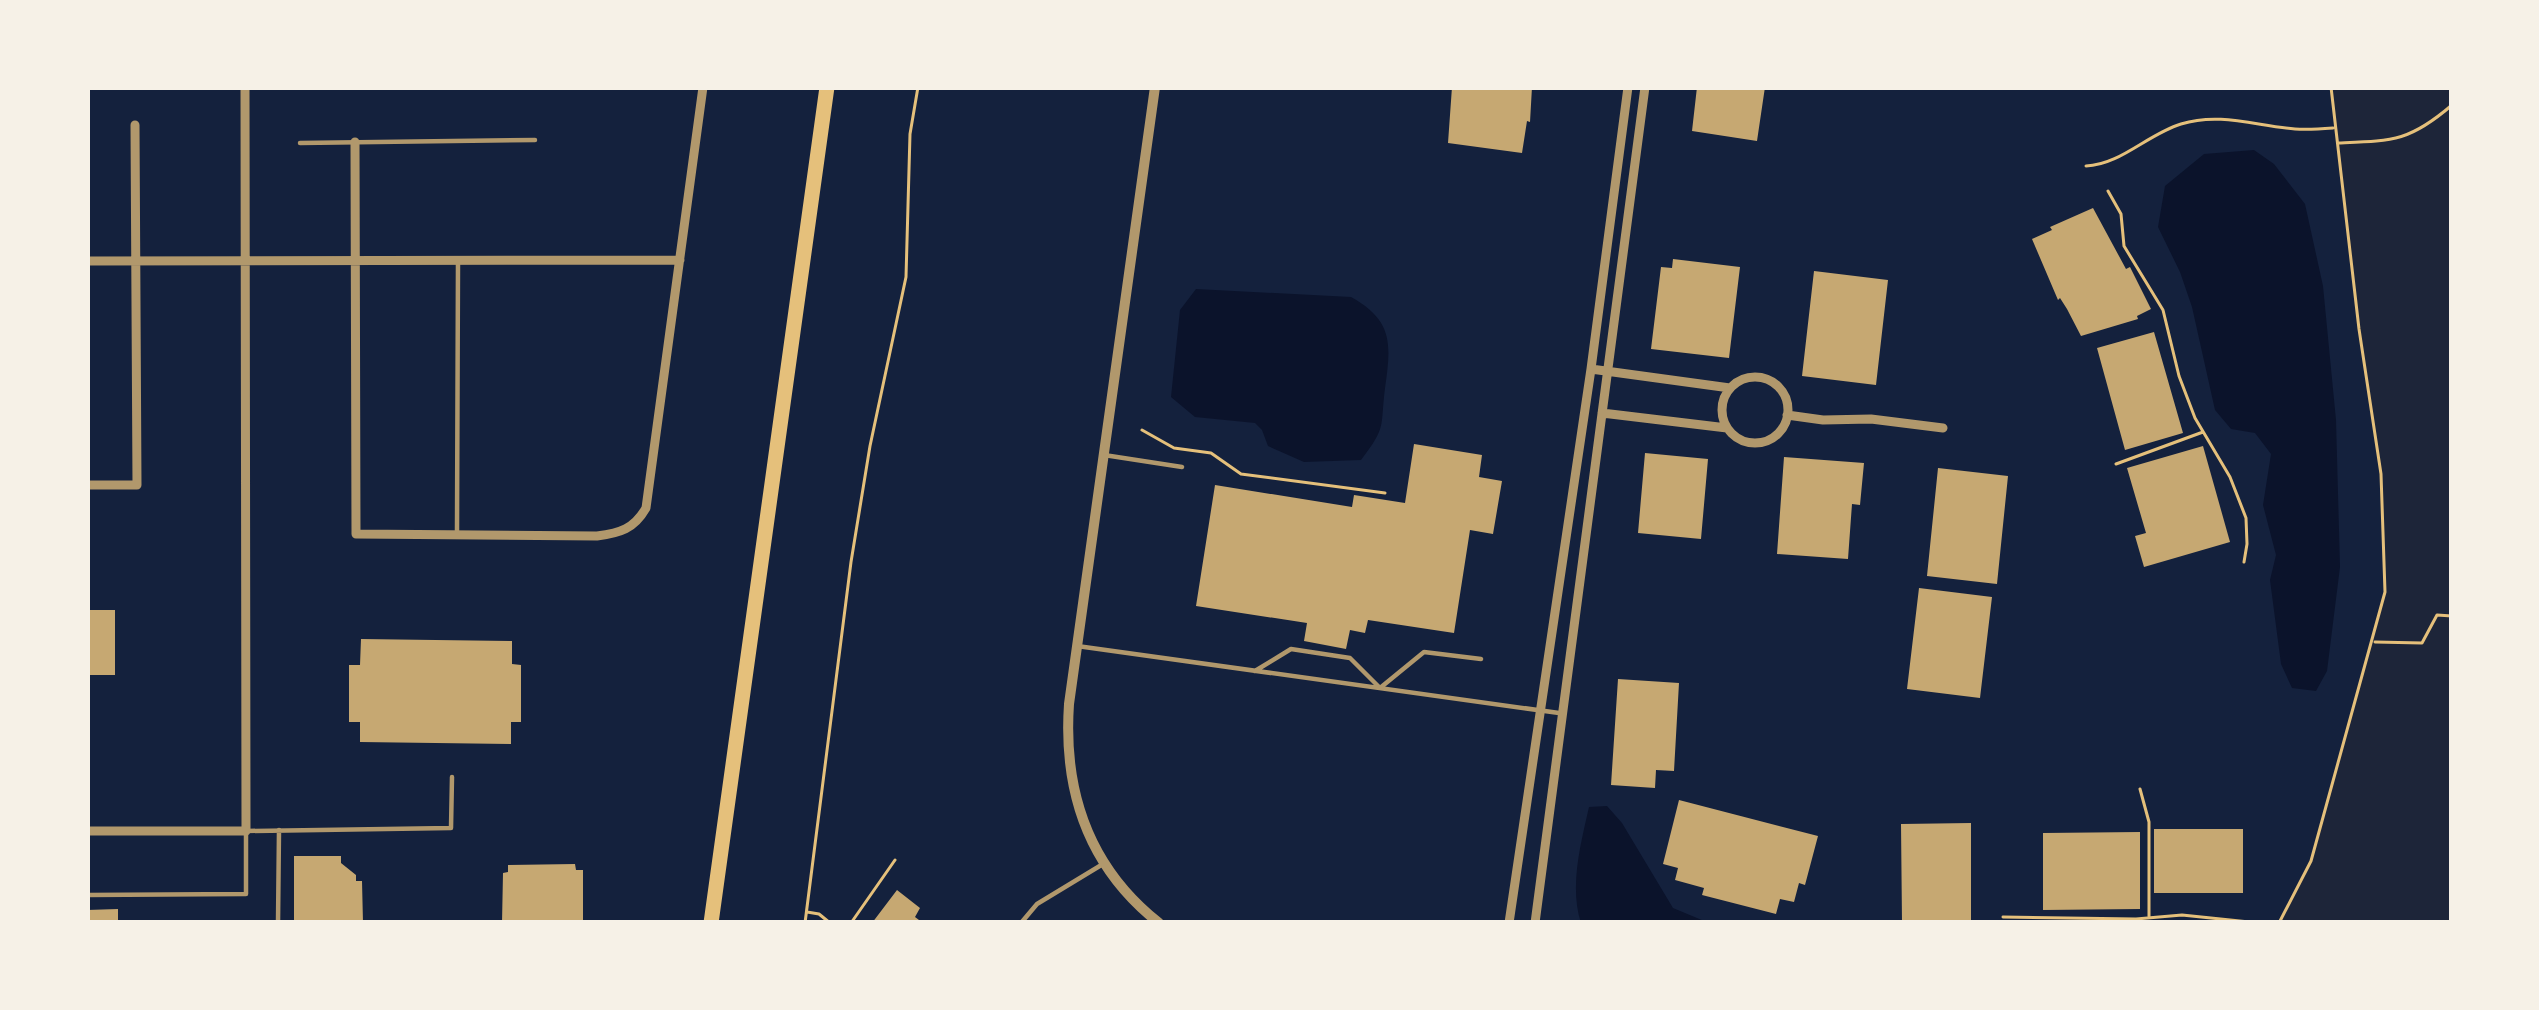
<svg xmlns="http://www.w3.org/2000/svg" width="2539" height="1010" viewBox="0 0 2539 1010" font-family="'Source Sans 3',sans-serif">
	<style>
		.green { fill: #1d2539 }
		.water { fill: #0b132b }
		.building { fill: #c6a872 }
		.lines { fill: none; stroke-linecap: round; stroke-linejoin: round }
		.path { stroke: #e5c07b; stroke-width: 3 }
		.service { stroke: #b1986c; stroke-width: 4.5 }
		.minor { stroke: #b1986c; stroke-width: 9 }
		.tertiary { stroke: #b1986c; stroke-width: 10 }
		.trunk { stroke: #e5c07b; stroke-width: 15 }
	</style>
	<rect width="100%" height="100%" fill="#14213d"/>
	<path class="green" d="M2332,87H2452V923H2279L2311,861L2385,592L2381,474L2359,329Z"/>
	<path class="water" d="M2254,150L2274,164L2305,204L2323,286L2336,420L2340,567L2327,671L2316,691L2292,688L2281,664L2270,580L2276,555L2263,505L2271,454L2255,433L2231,429L2215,410L2192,307L2180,272L2158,227L2165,186L2204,154Z
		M1196,289L1351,297C1394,321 1391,345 1385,388C1380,428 1387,426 1361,460L1304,462L1268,446L1262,430L1255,423L1195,417L1171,397L1180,310Z
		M1607,806L1622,823L1673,908L1709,923H1581C1569,886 1581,843 1589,807Z"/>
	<path class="building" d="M1452,87H1532L1530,122L1527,121L1522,153L1448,143Z
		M1697,87H1765L1757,141L1692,131Z
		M2093,208L2126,269L2130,267L2151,309L2137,316L2138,319L2081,336L2067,309L2060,298L2058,300L2032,239L2052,230L2050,227Z
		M1673,259L1740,267L1729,358L1651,349L1661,267L1672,268Z
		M1814,271L1888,280L1876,385L1802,376Z
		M2154,332L2183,433L2125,450L2097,348Z
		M1414,444L1482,455L1479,477L1502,481L1493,534L1470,530L1454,633L1368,620L1365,633L1350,630L1346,649L1304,641L1307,623L1196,606L1215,485L1352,507L1354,495L1405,503Z
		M2203,446L2230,542L2144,567L2135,536L2146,533L2127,468Z
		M1645,453L1708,459L1701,539L1638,533Z
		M1784,457L1864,463L1860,505L1852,504L1848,559L1777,554Z
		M1938,468L2008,476L1997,584L1927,576Z
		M1919,588L1992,597L1980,698L1907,689Z
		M87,610H115V675H87Z
		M361,639L512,641V664L521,665V722H511V744L360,742V722H349V665H360Z
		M1618,679L1679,683L1674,771L1656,770L1655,788L1611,785Z
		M1679,800L1818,836L1805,885L1799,883L1794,902L1780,899L1776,914L1702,895L1704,888L1675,880L1678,868L1663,864Z
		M1971,823V923H1902L1901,824Z
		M2154,829H2243V893H2154Z
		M2140,832V909L2043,910V833Z
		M294,856H341V863L356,875V881H362L363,923H294Z
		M575,864L576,870H583V923H502L503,873L508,872V865Z
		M897,890L920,908L915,917L923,923H872Z
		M118,909V923H87V910Z"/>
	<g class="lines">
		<path class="path" d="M2338,143C2392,141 2409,142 2452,105
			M2086,166C2120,165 2148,134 2181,124C2220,112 2256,126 2295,129C2307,130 2321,129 2333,128
			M2108,191L2121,214L2124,246L2163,310L2179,376L2195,418L2230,477L2246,518L2247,544L2244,562
			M1142,430L1174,448L1211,453L1241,474L1385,493
			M2116,464L2203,432
			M2375,642L2422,643L2437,615L2452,616
			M2140,789L2149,822V916
			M807,912L819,914L830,923
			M2003,917L2136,919L2182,915L2259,923
			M805,923L851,562L870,446L906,277L910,134L918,87
			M851,923L895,860
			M2279,923L2311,861L2385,592L2381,474L2359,329L2331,87"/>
		<path class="service" d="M300,143L535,140
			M1104,455L1182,467
			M457,531L458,260
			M1077,646L1559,713
			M1255,671L1291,649L1350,658L1380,688L1424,652L1481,659
			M87,895L246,894V831L451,828L452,777
			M278,923L279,830
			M1021,923L1037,904L1103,864"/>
		<path class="minor" d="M355,142L356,534L597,536C620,533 634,529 646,508L703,87
			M87,261L680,260
			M1591,369L1730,388
			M1722 410a33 33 0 1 1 66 0a33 33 0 1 1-66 0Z
			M1602,413L1727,428
			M1787,415L1823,420L1871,419L1943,428
			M87,485H137L135,125
			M87,831H246L245,87
			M1509,923L1591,369L1628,87
			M1535,923L1645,87"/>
		<path class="tertiary" d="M1155,87L1069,704C1063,792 1088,867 1159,923"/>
		<path class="trunk" d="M711,923L827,87"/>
	</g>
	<rect width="2539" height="1010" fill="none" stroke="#f6f1e7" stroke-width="180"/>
</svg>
